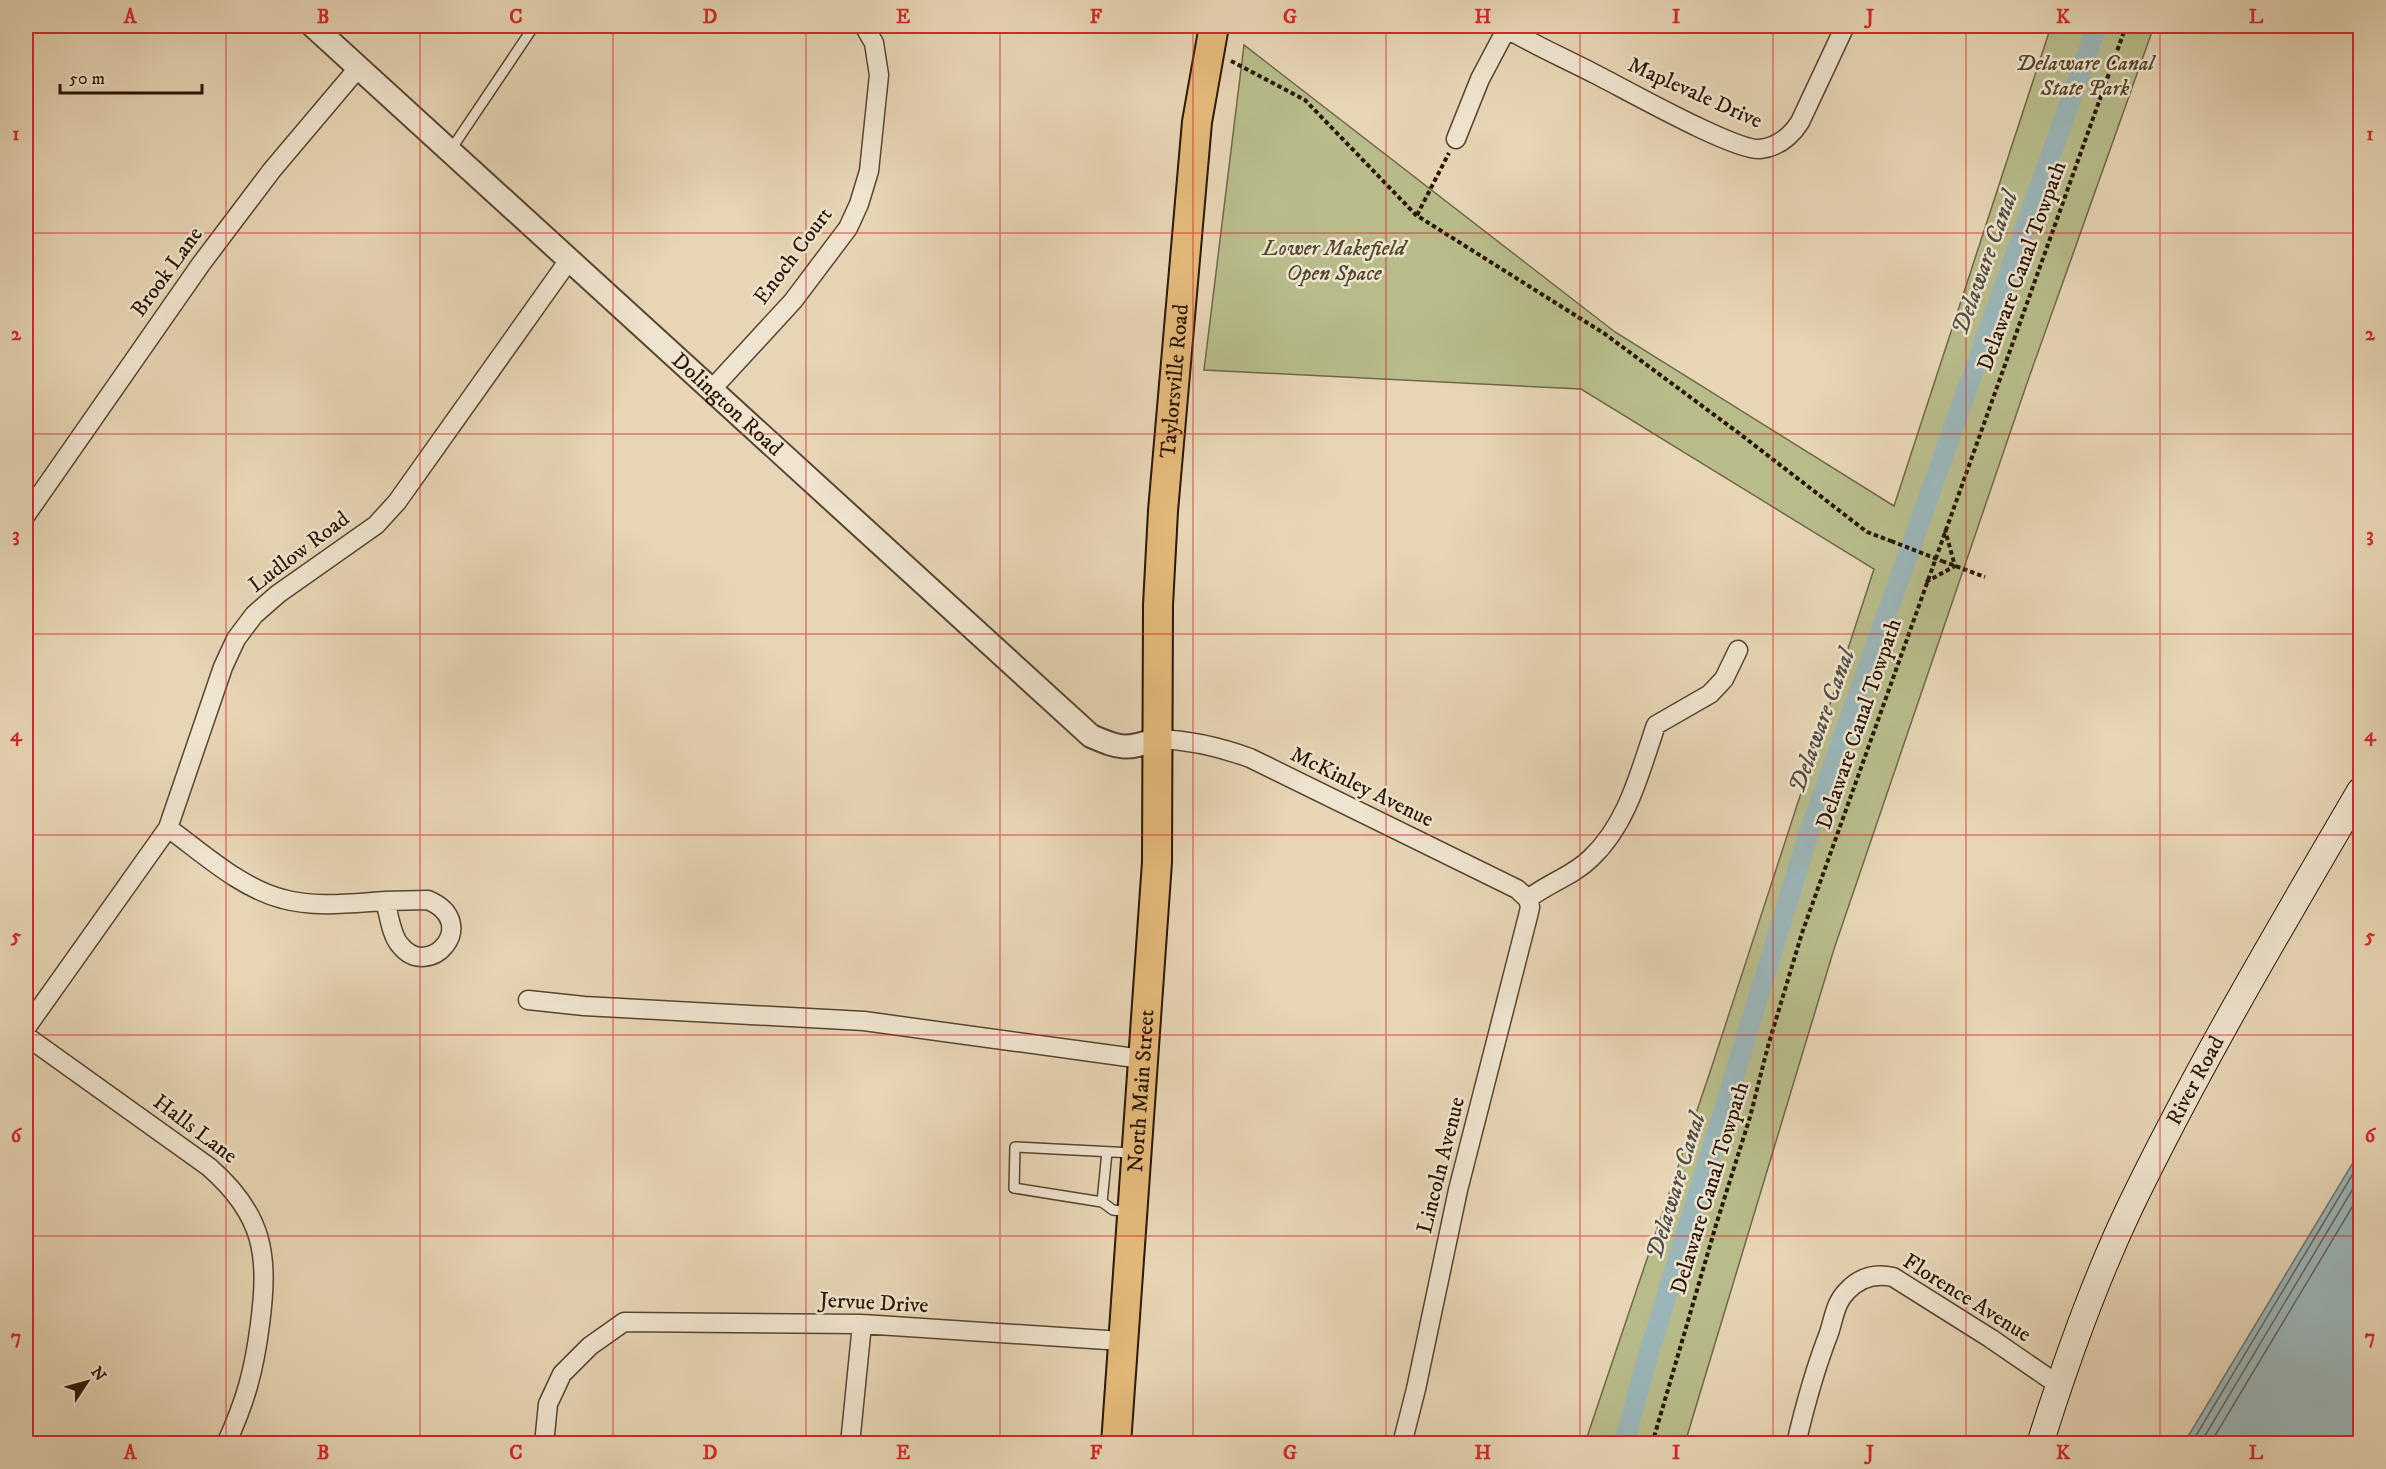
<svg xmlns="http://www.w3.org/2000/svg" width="2386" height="1469" viewBox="0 0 2386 1469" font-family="'IM FELL DW Pica',serif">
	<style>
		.green { fill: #b8bc8b; stroke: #706848; stroke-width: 1.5 }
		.water { fill: #9bb6b9; stroke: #6d7671; stroke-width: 1.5 }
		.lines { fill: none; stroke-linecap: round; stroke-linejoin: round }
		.shore { stroke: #62665f; stroke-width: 1.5 }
		.canal { stroke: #9bb6b9; stroke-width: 20 }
		.service-casing { stroke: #584531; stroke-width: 12 }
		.minor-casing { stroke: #584531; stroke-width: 21 }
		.tertiary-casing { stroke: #584531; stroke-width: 26 }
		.secondary-casing { stroke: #291505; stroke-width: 28 }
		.primary-casing { stroke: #291505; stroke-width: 32 }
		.path { stroke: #291505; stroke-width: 4; stroke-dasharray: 4.5 3; stroke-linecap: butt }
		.service { stroke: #efe4cf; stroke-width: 9 }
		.minor { stroke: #efe4cf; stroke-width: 18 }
		.tertiary { stroke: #efe4cf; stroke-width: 22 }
		.secondary { stroke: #efe4cf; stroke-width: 26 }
		.primary { stroke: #e4ba7a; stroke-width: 28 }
		.path-bridge { stroke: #291505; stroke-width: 4; stroke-dasharray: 4.5 3; stroke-linecap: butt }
		.grid { fill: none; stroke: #d62828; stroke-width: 1.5; stroke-opacity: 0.55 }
		.labels { text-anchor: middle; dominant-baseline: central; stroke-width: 5; stroke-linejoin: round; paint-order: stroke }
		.park-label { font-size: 22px; font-style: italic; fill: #54472d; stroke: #efe4cf }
		.street-label { font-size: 22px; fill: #291505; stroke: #efe4cf }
		.water-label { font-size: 24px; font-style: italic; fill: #514d44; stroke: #efe4cf }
		.neatline { fill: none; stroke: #d62828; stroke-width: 2 }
		.grid-label { font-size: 20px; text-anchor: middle; font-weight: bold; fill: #d62828 }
	</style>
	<rect width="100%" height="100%" fill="#e7d5b5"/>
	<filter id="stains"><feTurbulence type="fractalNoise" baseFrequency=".00333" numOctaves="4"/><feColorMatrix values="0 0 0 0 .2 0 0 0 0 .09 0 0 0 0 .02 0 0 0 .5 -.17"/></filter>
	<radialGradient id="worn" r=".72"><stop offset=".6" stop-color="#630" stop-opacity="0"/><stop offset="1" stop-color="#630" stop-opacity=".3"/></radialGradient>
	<path class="green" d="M2051,26H2154L2026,386L1834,949L1685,1443H1585L1713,1063L1874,569L1581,389L1204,370L1244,45L1615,332L1894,506Z"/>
	<path class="water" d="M2360,1151V1443H2184Z"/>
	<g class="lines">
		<path class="shore" d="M2191,1444L2360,1162
			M2200,1444L2360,1177
			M2210,1444L2360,1194"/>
		<path class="canal" d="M1624,1444L1648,1356L1810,829L2097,26"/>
		<g class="service-casing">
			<path id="service" d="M450,151L534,26
				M1102,1202L1107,1152
				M1131,1212L1113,1210L1102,1202L1014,1188L1015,1147L1133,1153"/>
		</g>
		<g class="minor-casing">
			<path id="minor" d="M1502,26C1532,44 1564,58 1595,74C1625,89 1734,151 1760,149C1778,147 1791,136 1800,122L1845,26
				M1456,139L1480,79L1508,26
				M711,390L793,301L848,228L859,204L869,171L879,75L874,43L864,26
				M26,515L201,264L272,170L359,67
				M1157,739C1189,740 1220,747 1250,758L1517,889L1528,899
				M168,828C203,853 240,888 283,899C315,908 353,903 385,901
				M1528,899C1548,883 1573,876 1591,858C1628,823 1640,771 1656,725L1710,694L1724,679L1738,650
				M428,900C482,923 429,982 400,945C391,935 389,914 385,901Z
				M528,1000L584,1006L864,1021L1142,1059
				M26,1028L168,828L223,667L236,639L254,615L278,594L376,525L397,502L569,260
				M26,1036L209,1167C264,1215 269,1255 260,1324C254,1371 246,1400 226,1444
				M544,1444L548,1404L562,1374L590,1346L624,1322L862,1324L1122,1341
				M850,1444L862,1324
				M1402,1444L1416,1389L1458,1190L1528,916L1530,907L1528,899
				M1796,1444C1805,1405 1815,1369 1829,1333C1834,1318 1835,1303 1847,1291C1860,1277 1875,1273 1893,1277L1990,1338L2060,1386"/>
		</g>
		<g class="tertiary-casing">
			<g id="tertiary">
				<path id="s1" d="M313,26L1091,736C1121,749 1126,750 1157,739"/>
			</g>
		</g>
		<g class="secondary-casing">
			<g id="secondary">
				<path id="s2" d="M2040,1444C2065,1364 2093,1285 2129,1209C2198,1066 2280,928 2360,791"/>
			</g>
		</g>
		<g class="primary-casing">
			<g id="primary">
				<path id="s3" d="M1116,1444L1157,862L1158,605L1163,511L1197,122L1214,26"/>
			</g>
		</g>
		<path class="path" d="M1231,61L1305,100L1416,215L1605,334L1740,434L1867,532L1891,541
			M1417,215L1449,153
			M1942,561L1985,577
			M1926,582L1955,566L1945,530
			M1652,1444L1716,1225L1750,1117L1768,1046L1802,933L2126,26"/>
		<use href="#service" class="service"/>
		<use href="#minor" class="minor"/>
		<use href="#tertiary" class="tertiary"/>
		<use href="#secondary" class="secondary"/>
		<use href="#primary" class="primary"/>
		<path class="path-bridge" d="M1891,541L1942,561"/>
	</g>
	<path class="grid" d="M226,26V1444M420,26V1444M613,26V1444M806,26V1444M1000,26V1444M1193,26V1444M1386,26V1444M1580,26V1444M1773,26V1444M1966,26V1444M2160,26V1444M26,233H2360M26,434H2360M26,634H2360M26,835H2360M26,1035H2360M26,1236H2360"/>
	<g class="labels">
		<g class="park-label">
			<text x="2085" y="63">Delaware Canal<tspan x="2085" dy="25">State Park</tspan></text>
			<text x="1334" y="248">Lower Makefield<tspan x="1334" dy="25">Open Space</tspan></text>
		</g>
		<g class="street-label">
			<text transform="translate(1695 93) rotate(24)">Maplevale Drive</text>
			<text transform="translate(793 256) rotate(-53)">Enoch Court</text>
			<text transform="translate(2022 266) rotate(-70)">Delaware Canal Towpath</text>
			<text transform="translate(167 272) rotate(-54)">Brook Lane</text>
			<text stroke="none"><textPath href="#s3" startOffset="1065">Taylorsville Road</textPath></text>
			<text stroke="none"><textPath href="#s1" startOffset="561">Dolington Road</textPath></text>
			<text transform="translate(299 552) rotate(-37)">Ludlow Road</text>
			<text transform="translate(1859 724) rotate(-71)">Delaware Canal Towpath</text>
			<text transform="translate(1362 787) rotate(26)">McKinley Avenue</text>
			<text stroke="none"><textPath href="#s2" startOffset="396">River Road</textPath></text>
			<text stroke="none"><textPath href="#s3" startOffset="354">North Main Street</textPath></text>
			<text transform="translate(195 1129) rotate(37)">Halls Lane</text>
			<text transform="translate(1441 1165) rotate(-76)">Lincoln Avenue</text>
			<text transform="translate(1710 1188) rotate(-73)">Delaware Canal Towpath</text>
			<text transform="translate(1967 1298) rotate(32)">Florence Avenue</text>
			<text transform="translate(874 1303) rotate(3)">Jervue Drive</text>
		</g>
		<g class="water-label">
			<text transform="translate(1985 263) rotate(-70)">Delaware Canal</text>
			<text transform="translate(1822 721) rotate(-70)">Delaware Canal</text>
			<text transform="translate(1676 1186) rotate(-73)">Delaware Canal</text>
		</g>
	</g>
	<rect width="2386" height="1469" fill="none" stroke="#e7d5b5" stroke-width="66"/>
	<g transform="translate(87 1382) rotate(54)" stroke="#efe4cf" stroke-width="4.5" paint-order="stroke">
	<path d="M0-4.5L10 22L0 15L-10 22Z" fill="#291505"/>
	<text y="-9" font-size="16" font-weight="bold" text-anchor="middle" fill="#291505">N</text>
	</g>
	<path d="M60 84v9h142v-9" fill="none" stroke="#291505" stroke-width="3"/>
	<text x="69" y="84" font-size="18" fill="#291505" stroke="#efe4cf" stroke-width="4.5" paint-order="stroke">50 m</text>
	<rect x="33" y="33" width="2320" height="1403" class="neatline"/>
	<g class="grid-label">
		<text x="130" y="23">A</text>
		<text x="323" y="23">B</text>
		<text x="516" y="23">C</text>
		<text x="710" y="23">D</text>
		<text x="903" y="23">E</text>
		<text x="1096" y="23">F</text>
		<text x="1290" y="23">G</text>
		<text x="1483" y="23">H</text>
		<text x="1676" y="23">I</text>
		<text x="1870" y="23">J</text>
		<text x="2063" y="23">K</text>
		<text x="2256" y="23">L</text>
		<text x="16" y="140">1</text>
		<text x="2370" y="140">1</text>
		<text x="16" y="340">2</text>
		<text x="2370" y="340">2</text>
		<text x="16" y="541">3</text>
		<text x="2370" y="541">3</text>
		<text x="16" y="741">4</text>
		<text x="2370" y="741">4</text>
		<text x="16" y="942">5</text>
		<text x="2370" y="942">5</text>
		<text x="16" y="1142">6</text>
		<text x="2370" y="1142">6</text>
		<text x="16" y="1343">7</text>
		<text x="2370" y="1343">7</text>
		<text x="130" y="1459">A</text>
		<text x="323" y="1459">B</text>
		<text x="516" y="1459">C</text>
		<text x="710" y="1459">D</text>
		<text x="903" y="1459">E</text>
		<text x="1096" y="1459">F</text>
		<text x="1290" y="1459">G</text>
		<text x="1483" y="1459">H</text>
		<text x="1676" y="1459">I</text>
		<text x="1870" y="1459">J</text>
		<text x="2063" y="1459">K</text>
		<text x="2256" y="1459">L</text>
	</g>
	<rect width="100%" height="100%" filter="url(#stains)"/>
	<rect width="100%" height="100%" fill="url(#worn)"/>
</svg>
